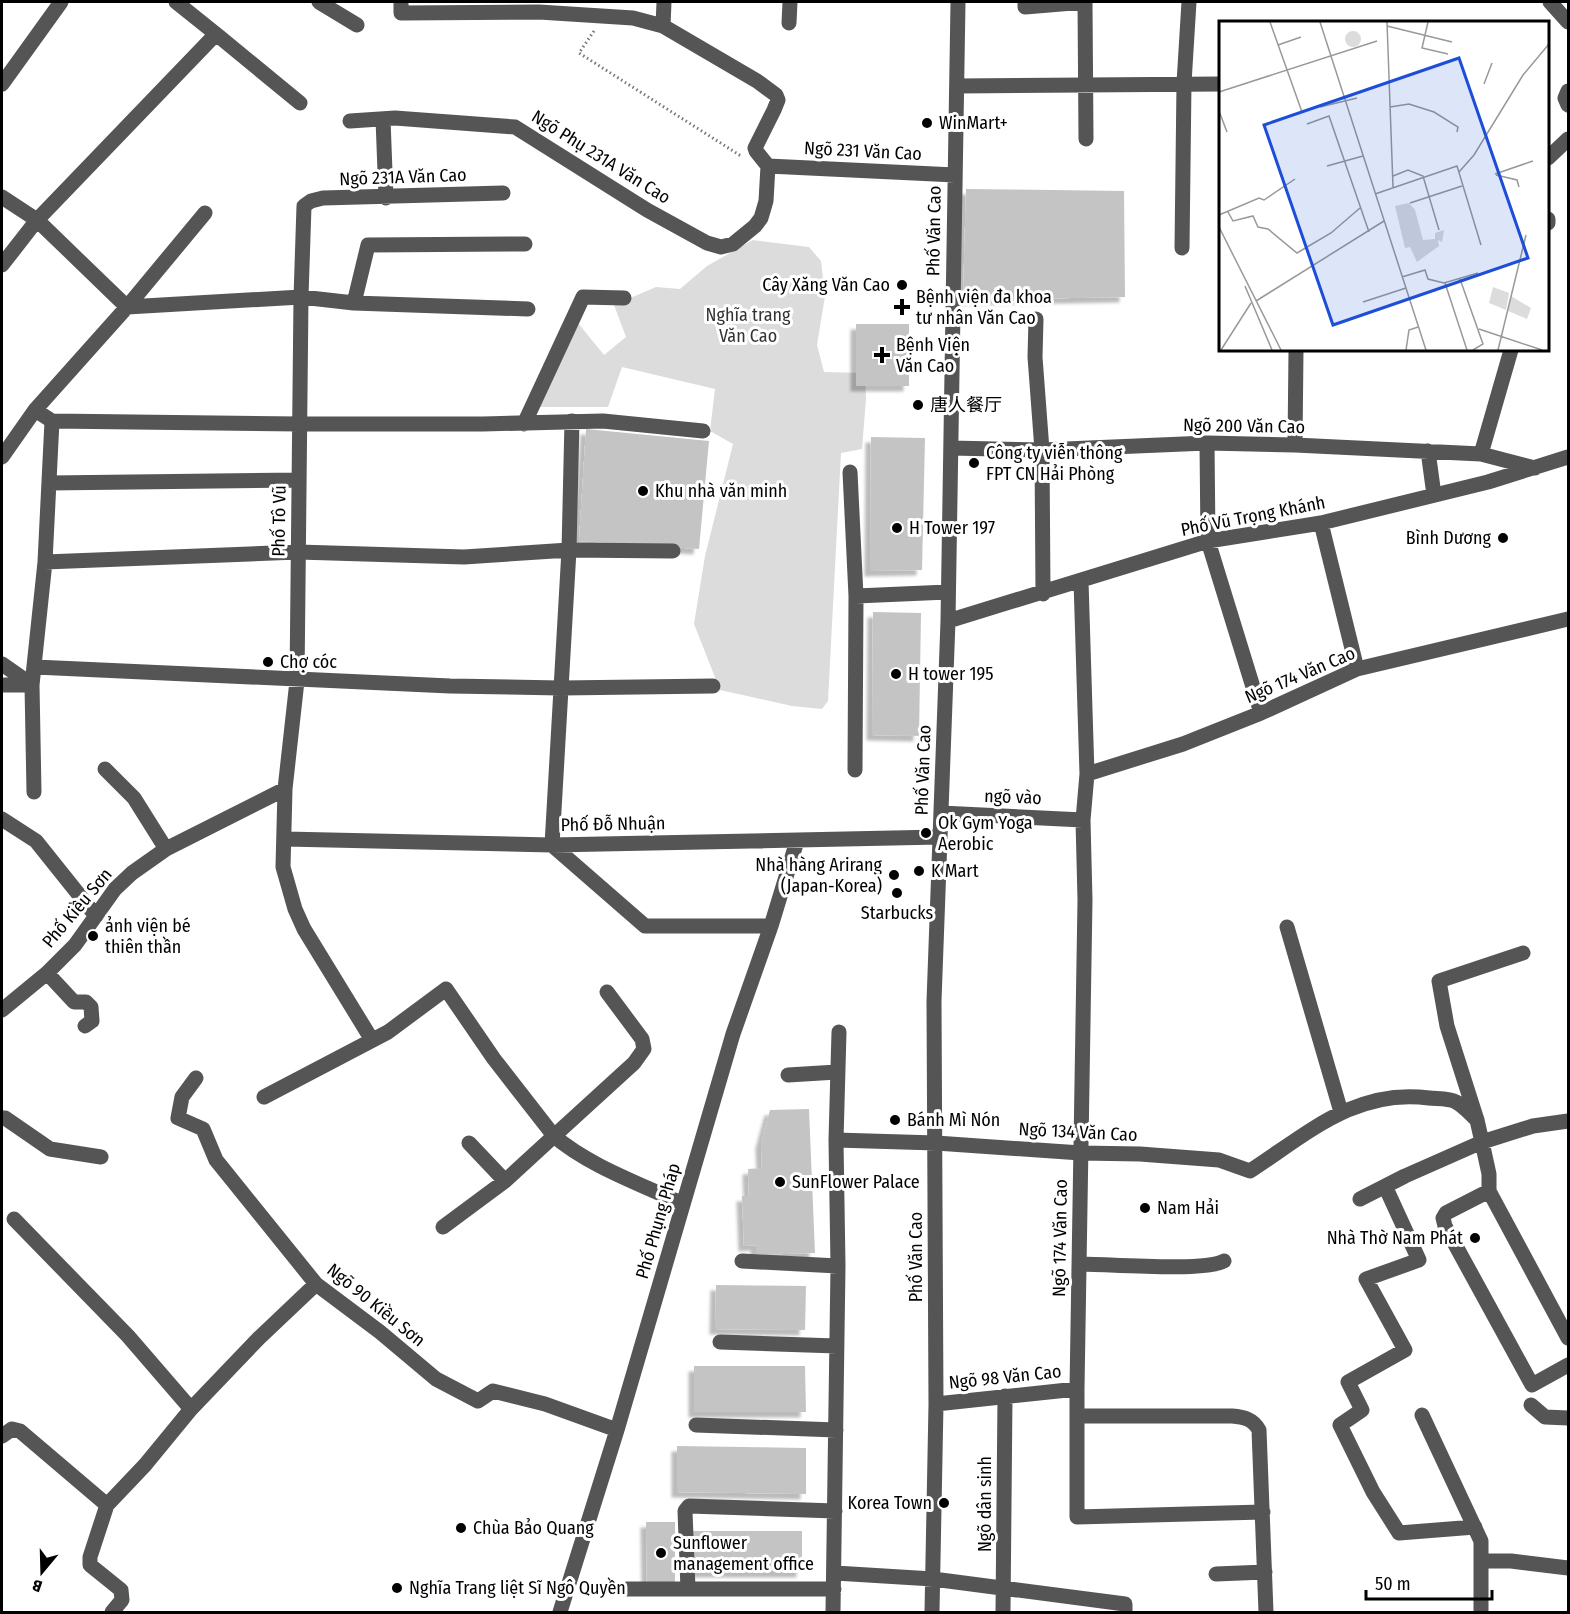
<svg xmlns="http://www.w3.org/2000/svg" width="1570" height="1614" viewBox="0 0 1570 1614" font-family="'Fira Sans Condensed','Noto Sans SC',sans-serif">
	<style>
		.green { fill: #dcdcdc }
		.building { fill: #c4c4c4; filter: url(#shadow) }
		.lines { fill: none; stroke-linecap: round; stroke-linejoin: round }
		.path { stroke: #777; stroke-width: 3; stroke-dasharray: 1.5 3; stroke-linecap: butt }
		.minor { stroke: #555; stroke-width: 15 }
		.poi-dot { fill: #000; stroke: #fff; stroke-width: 2 }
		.labels { text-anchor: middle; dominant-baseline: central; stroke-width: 6; stroke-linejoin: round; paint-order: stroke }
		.poi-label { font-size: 18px; fill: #000; stroke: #fff; text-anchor: start }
		.street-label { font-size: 18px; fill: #000; stroke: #fff }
		.park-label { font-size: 18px; fill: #333; stroke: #fff }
		.inset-road { fill: none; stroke: #999; stroke-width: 1.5 }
		.view { fill: #1d4ed8; fill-opacity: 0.15; stroke: #1d4ed8; stroke-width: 3 }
		.inset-edge { fill: none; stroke: #000; stroke-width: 3 }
	</style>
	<defs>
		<filter id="shadow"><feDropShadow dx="-5.5" dy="5.5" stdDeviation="1.5" flood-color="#0004"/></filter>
	</defs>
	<rect width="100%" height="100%" fill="#fff"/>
	<path class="green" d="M753,240L809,247L821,261L825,296L817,345L824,372L865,373L866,399L862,449L841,453L828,701L822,709L792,706L720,690L694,624L705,556L733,444L710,431L715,389L622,367L608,407H536L578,323L604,355L626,337L614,305L656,287L680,289L707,266Z"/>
	<path class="building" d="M966,189L1124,191L1125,297L963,300Z
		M856,324H909V386H856Z
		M586,429L709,441L699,549L579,541Z
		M871,437L925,438L922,570L870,571Z
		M873,612L921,613L919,736L872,735Z
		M809,1109L815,1253L756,1255V1245L744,1246L742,1196H749L748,1169L762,1168L761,1143L770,1110Z
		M716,1285L806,1286L805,1330L715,1329Z
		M694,1366H805L806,1412H694Z
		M677,1446L806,1448V1494L677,1492Z
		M646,1522H675V1585H647Z
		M692,1531H802V1572H692Z"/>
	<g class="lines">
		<path class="path" d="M594,31L579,53L741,156"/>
		<path class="minor" d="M319,2L357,25
			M401,2V13L539,12L633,18L663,26L757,81L776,95L778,100L774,110L755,148L756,151L768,166L955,175
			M1025,2V7L1085,2
			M1085,2L1086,139
			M1550,2L1568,22
			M789,23L790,2
			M663,26L664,2
			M216,34L300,103
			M2,84L61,2
			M957,86L1220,84
			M1568,91L1565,98L1568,105
			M383,119L386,198
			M350,121L395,118L515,127L647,210L707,243L721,247L733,244L755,226L761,218L766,201L768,166
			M1548,158L1568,139
			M2,197L37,220L127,307L301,297L354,303L368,245L525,244
			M1548,219V223
			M1182,248L1184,83L1189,2
			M2,265L37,220L216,34L176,2
			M354,303L528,309
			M1036,319L1035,357L1042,450L1043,594
			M35,410L52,421L300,424H483L603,421L703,431
			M572,421L569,550L552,845L645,926H771
			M524,424L583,297L624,298
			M1207,443L1208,541L1261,713
			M1295,445L1296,350
			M951,448L1042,450L1207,443L1295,445L1481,454L1535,468
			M1428,451L1434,495
			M1481,454L1511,350
			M2,457L35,410L127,307L205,213
			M850,472L856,596
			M49,483L299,480
			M1321,523L1357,669
			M45,562L298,552L464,557L569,550L673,551
			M1081,581L1087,774L1083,820L1085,900L1077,1389V1517L1263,1512
			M948,621L1208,541L1321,523L1488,482L1568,457
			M2,664L32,685
			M35,667L450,686L561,688L713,686
			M2,685H31
			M105,769L134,798L166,849
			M855,770L856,596L948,592
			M1087,774L1183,744L1261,713L1357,669L1568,619
			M34,792L32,685L45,562L52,421
			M941,813L1083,820
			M2,819L36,841L96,916
			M285,839L552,845L940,837
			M1287,927L1341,1112
			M47,973L74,1002H86L91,1007L92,1021L85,1026
			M607,992L642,1039L644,1049L634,1063L554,1136C589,1166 641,1184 683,1204
			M2,1010L47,973L75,945L115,889L132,873L166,849L285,789
			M372,1040L304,929L295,909L283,867L285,789L297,681L301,297L304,206L311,201L323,198L503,193
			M788,1075L837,1072
			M196,1078L182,1097L178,1118L203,1129L216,1160L316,1284L380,1332L436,1379L478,1401L493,1391L545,1404L617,1430
			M264,1097L388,1032L446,989L494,1059L554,1136L505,1181L443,1227
			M2,1118H5L50,1149L101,1157
			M1568,1121L1533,1126L1482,1142L1489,1174V1191L1568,1338
			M836,1140L936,1143L1081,1153L1140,1154L1219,1160L1250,1171C1307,1134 1356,1088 1429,1098C1437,1099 1449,1098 1456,1102C1464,1106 1471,1115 1477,1120
			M469,1143L505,1181
			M1385,1186L1419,1260L1366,1279L1405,1350L1348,1382L1362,1410L1340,1425L1373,1492L1399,1533L1475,1527
			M1489,1191L1446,1213L1443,1218L1445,1226L1532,1385L1568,1365
			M1360,1199L1405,1176L1482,1142L1477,1120L1447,1026L1439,981L1523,953
			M14,1219L128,1336L191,1409
			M742,1261L838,1266
			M1079,1264C1108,1264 1204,1272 1224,1261
			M720,1342L837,1346
			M936,1404L1077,1389
			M1531,1405L1545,1417L1568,1418
			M1422,1415L1481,1541V1612
			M1077,1416H1232C1244,1417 1253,1419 1259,1430L1266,1612
			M696,1425L836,1430
			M2,1436L12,1429L20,1431L107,1505L145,1465L191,1409L259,1338L316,1284
			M107,1505L90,1557V1565L121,1590L122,1600L112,1612
			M1481,1561H1511L1568,1568
			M835,1573L933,1579L1125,1604V1612
			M1216,1574L1265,1572
			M627,1589H834
			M688,1589L685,1511L689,1506L835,1511
			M560,1612L617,1430L733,1034L771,926L797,841
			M833,1612L838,1266L836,1140L839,1032
			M932,1612L936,1404L934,1001L948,621L958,2
			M1003,1612L1005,1396"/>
	</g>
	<g class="poi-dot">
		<circle cx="927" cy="123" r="6"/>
		<circle cx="902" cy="285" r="6"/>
		<path d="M899 298h6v6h6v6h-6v6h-6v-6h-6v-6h6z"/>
		<path d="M879 346h6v6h6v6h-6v6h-6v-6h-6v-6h6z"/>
		<circle cx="918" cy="405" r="6"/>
		<circle cx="974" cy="463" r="6"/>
		<circle cx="643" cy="491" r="6"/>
		<circle cx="897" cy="528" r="6"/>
		<circle cx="1503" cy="538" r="6"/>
		<circle cx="268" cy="662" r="6"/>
		<circle cx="896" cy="674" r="6"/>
		<circle cx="926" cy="833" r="6"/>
		<circle cx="919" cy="871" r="6"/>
		<circle cx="894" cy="875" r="6"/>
		<circle cx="897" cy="893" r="6"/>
		<circle cx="93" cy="936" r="6"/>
		<circle cx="895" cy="1120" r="6"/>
		<circle cx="780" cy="1182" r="6"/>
		<circle cx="1145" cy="1208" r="6"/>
		<circle cx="1475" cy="1238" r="6"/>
		<circle cx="944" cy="1503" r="6"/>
		<circle cx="461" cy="1528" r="6"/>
		<circle cx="661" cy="1553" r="6"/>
		<circle cx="397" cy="1588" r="6"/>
	</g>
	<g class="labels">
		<g class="poi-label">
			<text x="939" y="123">WinMart+</text>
			<text x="890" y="285" text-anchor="end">Cây Xăng Văn Cao</text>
			<text x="916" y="297">Bệnh viện đa khoa<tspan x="916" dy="21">tư nhân Văn Cao</tspan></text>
			<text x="896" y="345">Bệnh Viện<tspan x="896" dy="21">Văn Cao</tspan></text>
			<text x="930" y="405">唐人餐厅</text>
			<text x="986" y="453">Công ty viễn thông<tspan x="986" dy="21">FPT CN Hải Phòng</tspan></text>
			<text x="655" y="491">Khu nhà văn minh</text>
			<text x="909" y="528">H Tower 197</text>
			<text x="1491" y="538" text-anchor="end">Bình Dương</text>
			<text x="280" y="662">Chợ cóc</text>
			<text x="908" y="674">H tower 195</text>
			<text x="938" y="823">Ok Gym Yoga<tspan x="938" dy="21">Aerobic</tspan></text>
			<text x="882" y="865" text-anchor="end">Nhà hàng Arirang<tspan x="882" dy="21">(Japan-Korea)</tspan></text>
			<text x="931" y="871">K Mart</text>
			<text x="897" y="913" text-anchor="middle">Starbucks</text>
			<text x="105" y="926">ảnh viện bé<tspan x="105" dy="21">thiên thần</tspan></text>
			<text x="907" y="1120">Bánh Mì Nón</text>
			<text x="792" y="1182">SunFlower Palace</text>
			<text x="1157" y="1208">Nam Hải</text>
			<text x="1463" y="1238" text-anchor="end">Nhà Thờ Nam Phát</text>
			<text x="932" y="1503" text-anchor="end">Korea Town</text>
			<text x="473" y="1528">Chùa Bảo Quang</text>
			<text x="673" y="1543">Sunflower<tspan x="673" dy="21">management office</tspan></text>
			<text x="409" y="1588">Nghĩa Trang liệt Sĩ Ngô Quyền</text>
		</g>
		<g class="street-label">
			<text transform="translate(863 151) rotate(3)">Ngõ 231 Văn Cao</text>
			<text transform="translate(601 157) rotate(32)">Ngõ Phụ 231A Văn Cao</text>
			<text transform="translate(403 177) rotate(-2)">Ngõ 231A Văn Cao</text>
			<text transform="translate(934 231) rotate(-89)">Phố Văn Cao</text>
			<text transform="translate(1244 426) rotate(1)">Ngõ 200 Văn Cao</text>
			<text transform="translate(1253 516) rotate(-11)">Phố Vũ Trọng Khánh</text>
			<text transform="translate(279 521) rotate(-89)">Phố Tô Vũ</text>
			<text transform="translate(1300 675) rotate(-23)">Ngõ 174 Văn Cao</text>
			<text transform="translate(923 770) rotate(-88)">Phố Văn Cao</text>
			<text transform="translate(1013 797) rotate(2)">ngõ vào</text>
			<text transform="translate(613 824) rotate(-1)">Phố Đỗ Nhuận</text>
			<text transform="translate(77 908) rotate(-50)">Phố Kiều Sơn</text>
			<text transform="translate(1078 1132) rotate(3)">Ngõ 134 Văn Cao</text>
			<text transform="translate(658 1221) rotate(-74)">Phố Phụng Pháp</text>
			<text transform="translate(1060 1238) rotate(-89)">Ngõ 174 Văn Cao</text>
			<text transform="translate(916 1257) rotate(-90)">Phố Văn Cao</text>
			<text transform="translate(376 1305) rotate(39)">Ngõ 90 Kiều Sơn</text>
			<text transform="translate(1005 1377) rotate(-6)">Ngõ 98 Văn Cao</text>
			<text transform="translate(985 1504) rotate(-90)">Ngõ dân sinh</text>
		</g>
		<g class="park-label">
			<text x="748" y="315">Nghĩa trang<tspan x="748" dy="21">Văn Cao</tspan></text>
		</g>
	</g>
	<g transform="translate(1219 21)">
		<rect width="330" height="330" fill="#fff"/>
		<path d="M126 18a8 8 0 1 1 16 0a8 8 0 1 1-16 0ZM190,182L196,189L204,219L216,218V212L225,209L223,221L219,219L220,225L198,241L191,226L186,227L176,185ZM274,266L290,272L287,289L270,282ZM292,275L312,287L308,298L289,290Z" fill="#dcdcdc"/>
		<path class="inset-road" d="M51,1L83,91M101,1L207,329M168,1L174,166M209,1L203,27L229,33M168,5L233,21M59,24L82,16M265,63L273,42M0,71L158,20M101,86L138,77M171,86L190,83L215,91L239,106L238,111M0,90L8,111M88,103L110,95L150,211M108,145L144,135M240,151L255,134L304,54L330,23M276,153L314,140M277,154L298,159L300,166M174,155L189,149L204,155L220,209M156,173L238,145L262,224M191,182L243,165M9,191L14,200L34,195L39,206L49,208L78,232L112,212L141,187M0,194L40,177L45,179L76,158M0,206L62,329M183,256L206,249L209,258L225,262L259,252M241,258L264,323L254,329M226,262L248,329M26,265L53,329M37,280L165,200M144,281L187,267M260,308L323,329M2,329L32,282M187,329L190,309L199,306M279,329L307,214"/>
		<path class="view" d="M240,37L309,237L114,304L45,104Z"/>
		<rect width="330" height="330" class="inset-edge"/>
	</g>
	<rect width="1570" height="1614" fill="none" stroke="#000000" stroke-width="6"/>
	<g transform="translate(42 1572) rotate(199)" stroke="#ffffff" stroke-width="4.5" paint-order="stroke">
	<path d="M0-4.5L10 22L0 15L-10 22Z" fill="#000000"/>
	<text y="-9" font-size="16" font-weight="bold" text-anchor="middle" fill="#000000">B</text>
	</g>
	<path d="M1366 1590v9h126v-9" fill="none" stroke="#000000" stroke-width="3"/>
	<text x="1375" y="1590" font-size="18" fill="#000000" stroke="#ffffff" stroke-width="4.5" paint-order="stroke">50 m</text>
</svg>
